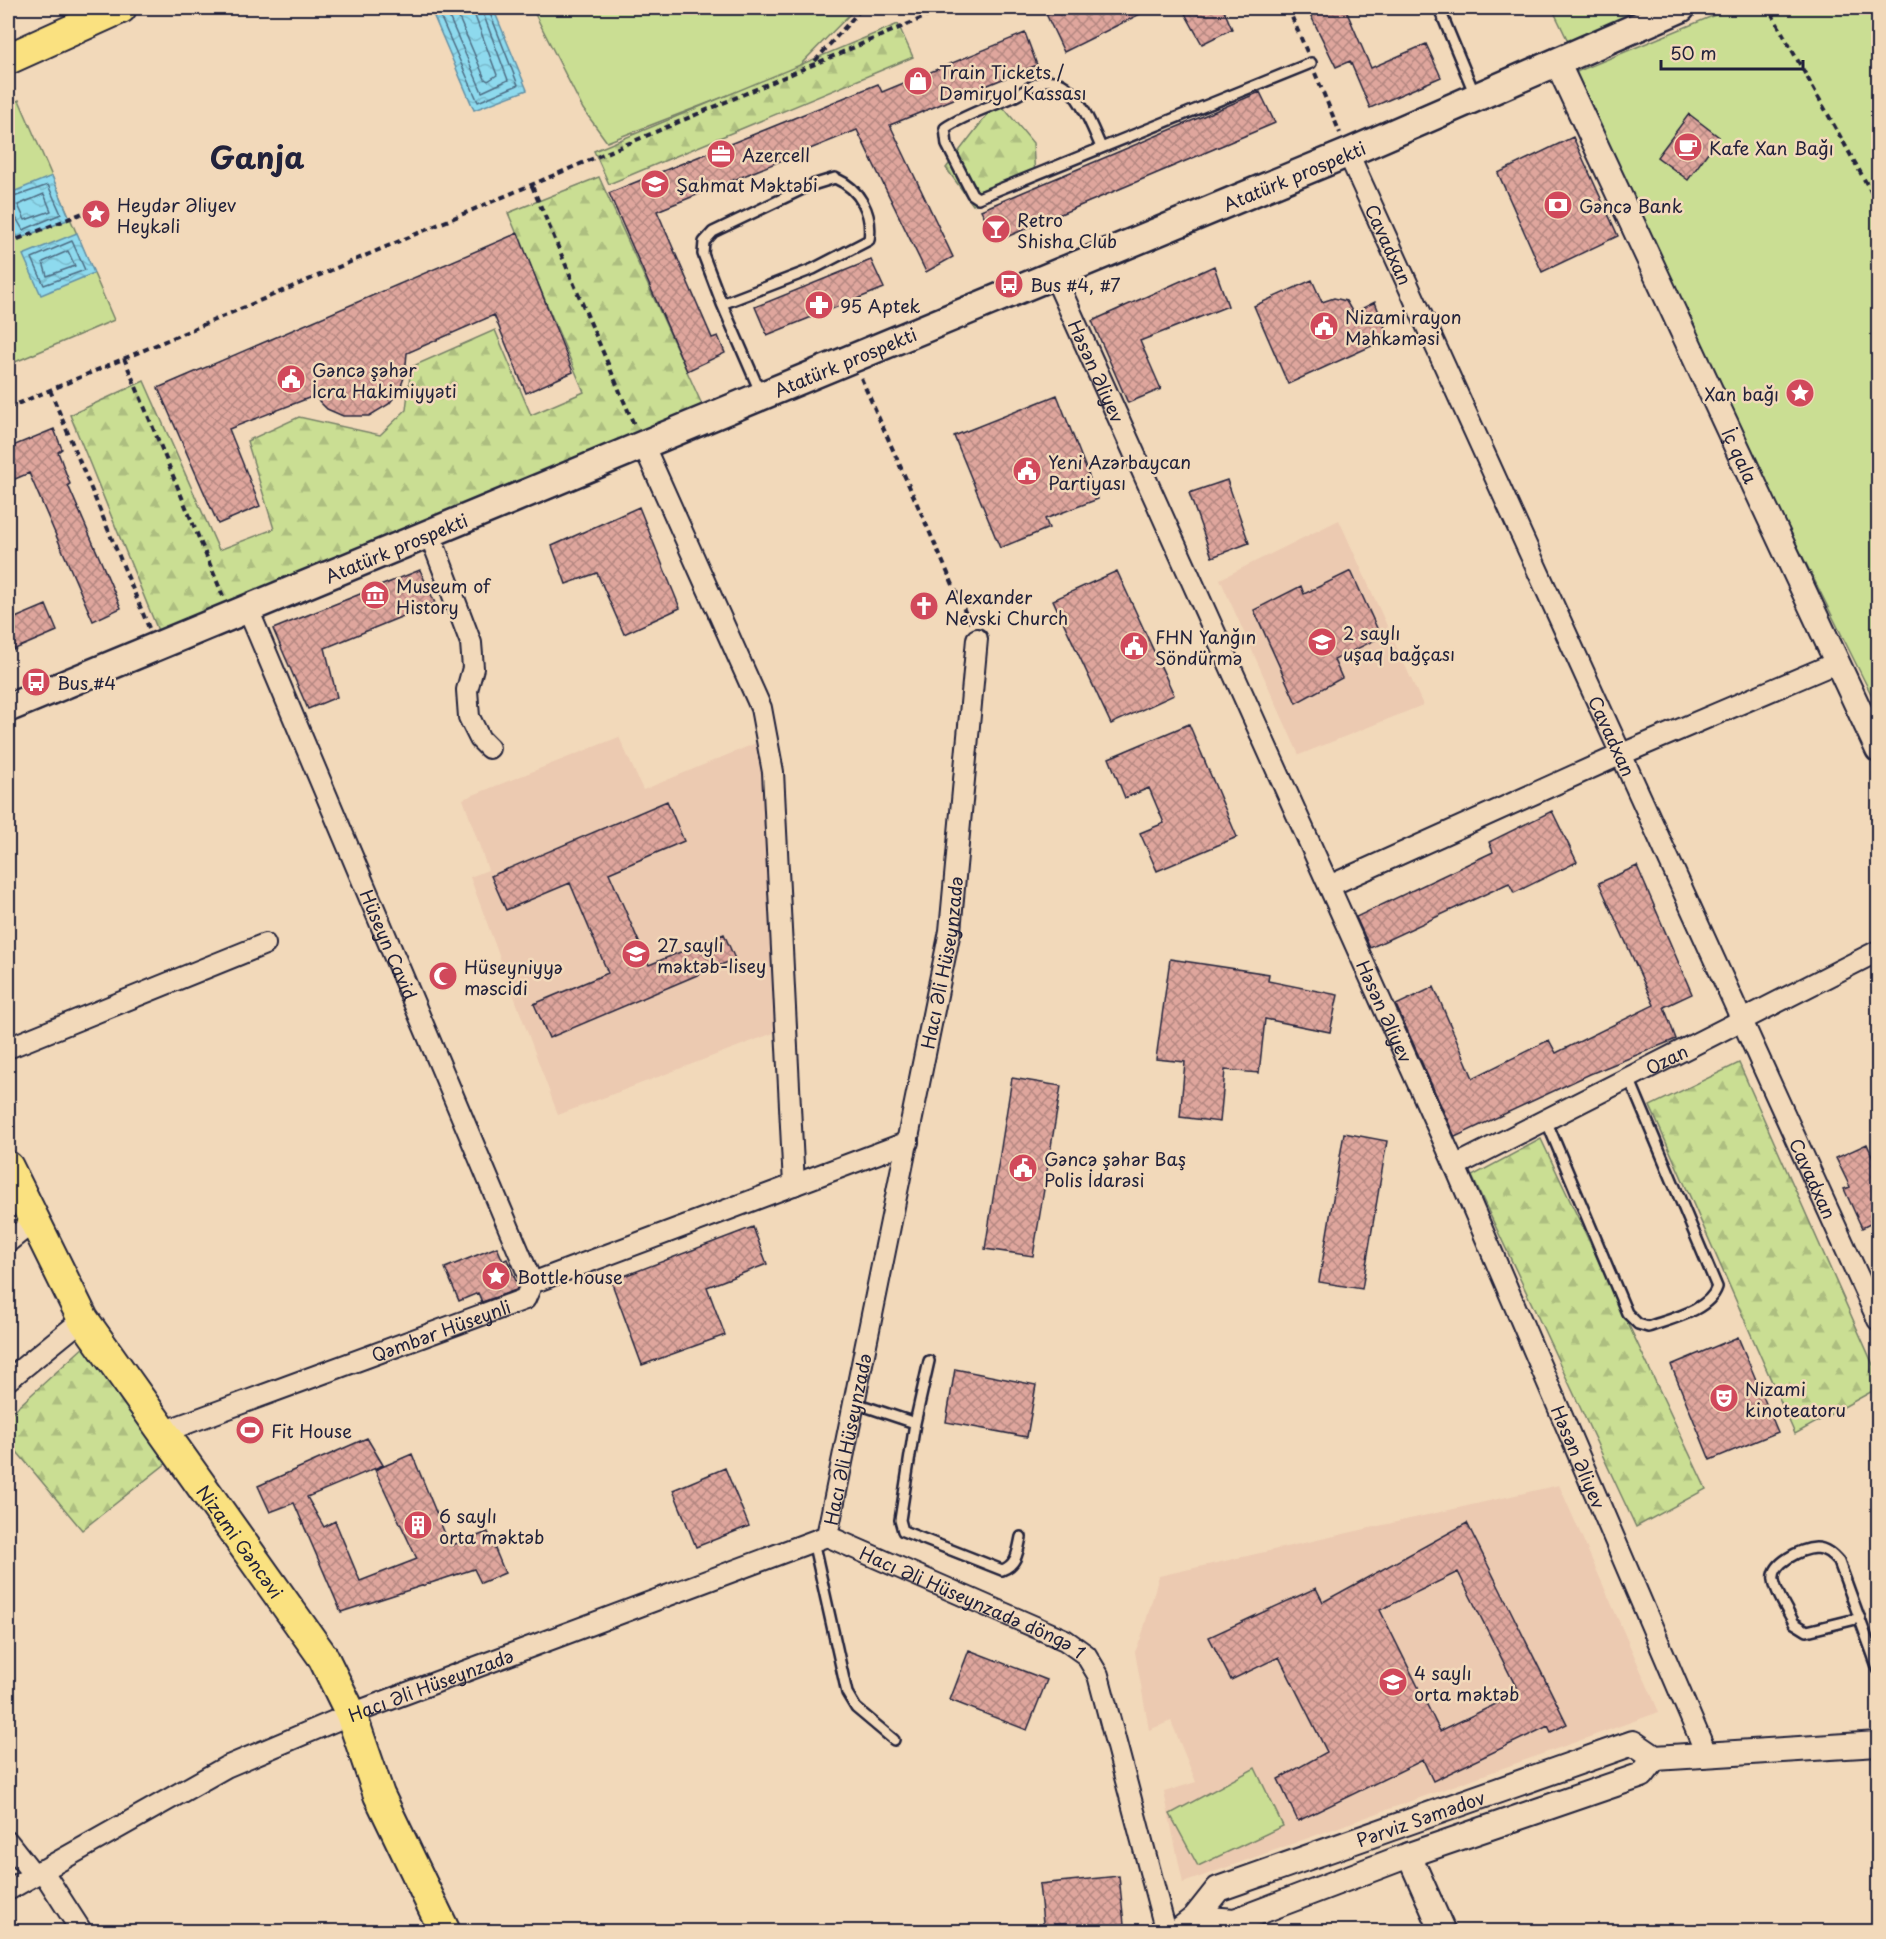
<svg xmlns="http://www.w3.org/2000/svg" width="1886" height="1939" viewBox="0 0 1886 1939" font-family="'Playpen Sans',sans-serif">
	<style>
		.built { fill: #eccab1 }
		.green { fill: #cade93; stroke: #768067; stroke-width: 1.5 }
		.forest { fill: url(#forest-firs); stroke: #768067; stroke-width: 1.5 }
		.water { fill: url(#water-waves); stroke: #6390a6; stroke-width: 1.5 }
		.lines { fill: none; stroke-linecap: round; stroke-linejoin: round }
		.shore { stroke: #4d6c83; stroke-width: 1.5 }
		.building { fill: url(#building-cross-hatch); stroke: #22223b; stroke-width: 1.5; fill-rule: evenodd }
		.service-casing { stroke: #22223b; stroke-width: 14 }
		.minor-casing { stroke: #22223b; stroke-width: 24 }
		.tertiary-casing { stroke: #22223b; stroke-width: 28 }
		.secondary-casing { stroke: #22223b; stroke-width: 32 }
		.primary-casing { stroke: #22223b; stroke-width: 34 }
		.path { stroke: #22223b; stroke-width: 4; stroke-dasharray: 6 4.5; stroke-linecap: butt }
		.service { stroke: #f2d9ba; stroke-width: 9 }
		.minor { stroke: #f2d9ba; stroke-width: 20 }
		.tertiary { stroke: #f2d9ba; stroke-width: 24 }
		.secondary { stroke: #f2d9ba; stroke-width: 27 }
		.primary { stroke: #fae180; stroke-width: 30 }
		.labels { text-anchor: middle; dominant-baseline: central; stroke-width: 5; stroke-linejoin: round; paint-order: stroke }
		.poi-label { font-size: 18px; fill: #22223b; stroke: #f2d9ba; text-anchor: start }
		.street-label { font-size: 18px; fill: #22223b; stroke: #f2d9ba }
		.town-label { font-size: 30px; font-weight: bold; fill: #22223b; stroke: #f2d9ba }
	</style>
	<defs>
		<pattern id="forest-firs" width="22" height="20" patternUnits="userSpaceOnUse" patternTransform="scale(1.5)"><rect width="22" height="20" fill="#cade93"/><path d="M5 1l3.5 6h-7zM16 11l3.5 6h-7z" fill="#adbe80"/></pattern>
		<pattern id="water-waves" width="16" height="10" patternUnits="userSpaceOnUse" patternTransform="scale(1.5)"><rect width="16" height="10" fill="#8edaee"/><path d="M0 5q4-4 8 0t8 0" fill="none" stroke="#7abbcd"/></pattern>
		<pattern id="building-cross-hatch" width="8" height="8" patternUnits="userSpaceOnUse" patternTransform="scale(1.5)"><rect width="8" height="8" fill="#dfa69d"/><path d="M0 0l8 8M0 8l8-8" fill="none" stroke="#b48781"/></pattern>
	</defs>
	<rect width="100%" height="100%" fill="#f2d9ba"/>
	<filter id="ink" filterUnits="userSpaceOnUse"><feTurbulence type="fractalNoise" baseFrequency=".0167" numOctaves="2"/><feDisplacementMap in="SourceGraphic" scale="12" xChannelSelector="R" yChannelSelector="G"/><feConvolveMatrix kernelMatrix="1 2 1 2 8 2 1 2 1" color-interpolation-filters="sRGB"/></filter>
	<g filter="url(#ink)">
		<path class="built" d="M1339,520L1423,705L1299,755L1220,579Z
			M619,737L643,790L761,741L779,1031L558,1115L470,877L488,870L463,799Z
			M1559,1485L1659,1712L1183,1883L1164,1792L1196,1782L1171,1721L1149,1730L1135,1652L1141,1638L1159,1576Z"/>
		<path class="green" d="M532,8H856L796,69L607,142L583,109Z
			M1552,8H1646L1569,43Z
			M1732,8H1878V708L1564,77Z
			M19,100L114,320L8,365V105Z
			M1255,1768L1283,1826L1198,1866L1170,1814Z"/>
		<path class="forest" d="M898,24L913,57L609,184L594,151Z
			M998,101L1033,143L1035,177L973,205L946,168Z
			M599,177L704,409L161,638L70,415L144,381L219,550L274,529L247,441L299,417L380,435L406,410L411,367L495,330L531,415L584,392L508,213Z
			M1739,1063L1878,1376V1388L1795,1434L1650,1106Z
			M1541,1139L1706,1489L1636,1527L1472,1176Z
			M87,1344L173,1458L82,1530L8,1441V1416Z"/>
		<path class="water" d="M444,8H493L527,90L474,110L432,12Z
			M52,176L70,219L18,239L8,213V194Z
			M77,233L94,273L41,295L23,255Z"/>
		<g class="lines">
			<path class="shore" d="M444,8L441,18L478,102L518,85L488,8
				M452,8L450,19L482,92L508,80L481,8
				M461,8L459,18L485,79L488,81L497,75L472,8
				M44,194L51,211L25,220L18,205Z
				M8,199L48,185L61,214L23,230L15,216L8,214
				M72,241L85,270L44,285L32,258Z
				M68,251L75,266L47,276L43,262Z"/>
		</g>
		<path class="building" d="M1061,8H1152L1064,52L1046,14Z
			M1182,8H1223L1232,29L1202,44Z
			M1307,8H1345L1371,68L1426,44L1441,77L1370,108L1350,61L1336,67Z
			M1025,33L1037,65L890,125L953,257L926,272L857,130L657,211L712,338L718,336L725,353L687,371L609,193L878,84L882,92Z
			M1260,92L1275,123L997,241L981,210Z
			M1689,114L1719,137L1688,180L1657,157Z
			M1573,137L1618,236L1542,272L1498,173Z
			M518,233L573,372L526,393L494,315L407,353L405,375L399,391L389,404L369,416H343L327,409L314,396L229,429L260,506L218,524L158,388Z
			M871,260L884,288L767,335L755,307Z
			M1214,266L1228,306L1140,341L1161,389L1128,403L1092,321Z
			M1312,280L1322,302L1334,298L1346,301L1353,313L1375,302L1389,338L1288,384L1254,306Z
			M1057,395L1098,499L1045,519L1049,528L1000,548L954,436Z
			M54,429L62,449L58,452L70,484L68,485L121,608L93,621L29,473L8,482V448Z
			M1227,480L1249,543L1212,557L1189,493Z
			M639,507L680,608L624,634L597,573L566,584L552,546Z
			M420,570L435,603L325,648L337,697L308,709L273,629Z
			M1117,571L1174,695L1111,724L1053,600Z
			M1351,571L1381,637L1334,660L1342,678L1296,703L1254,610L1301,586L1304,594Z
			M46,605L57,631L8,652V621Z
			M1189,724L1237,837L1157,871L1140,833L1164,823L1149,788L1125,798L1109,758Z
			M667,801L684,841L609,873L649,965L724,934L735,959L549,1038L534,1004L608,973L570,883L506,910L491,876Z
			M1552,811L1577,862L1514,893L1509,883L1370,948L1356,917L1493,852L1489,842Z
			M1637,866L1692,994L1664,1007L1676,1039L1590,1074L1455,1137L1396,1005L1434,987L1473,1078L1549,1040L1556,1053L1654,1005L1599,883Z
			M1170,959L1269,974L1268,981L1338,995L1330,1032L1265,1019L1259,1073L1225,1070L1220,1122L1180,1117L1185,1062L1156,1059Z
			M1012,1078L1061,1086L1033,1256L985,1249Z
			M1344,1133L1387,1141L1362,1289L1319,1282Z
			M1867,1144L1878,1169V1220L1862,1228L1844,1189L1850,1187L1836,1158Z
			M753,1227L767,1264L707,1287L725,1335L642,1365L611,1281Z
			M497,1247L503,1261L507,1259L518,1286L516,1290L482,1302L478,1293L459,1301L445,1268Z
			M1738,1337L1778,1432L1710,1460L1671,1365Z
			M955,1369L1036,1385L1027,1437L946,1422Z
			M367,1438L383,1465L307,1497L324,1527L335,1521L360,1581L417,1559L375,1470L412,1454L450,1546L488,1532L505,1573L481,1583L474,1569L341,1612L294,1503L270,1512L258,1486Z
			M725,1468L749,1526L696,1547L673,1490Z
			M1467,1523L1567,1724L1551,1732L1548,1726L1433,1781L1423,1760L1298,1821L1278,1779L1327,1752L1279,1657L1231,1680L1209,1637L1316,1588L1323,1602ZM1458,1572L1519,1693L1440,1731L1380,1610Z
			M969,1650L1047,1680L1027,1730L950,1700Z
			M1119,1876L1124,1924L1044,1932L1039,1884Z"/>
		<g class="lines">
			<g class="service-casing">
				<path id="service" d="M1439,8L1475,95
					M1101,147C1090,124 1074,72 1041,82C1031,85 1023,93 1013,97C990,107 966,114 945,128L947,145L972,194L978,198L1311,63
					M722,304L813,269L869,240C873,213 860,189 835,178L809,186L713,232L704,242L703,254L722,304L761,394
					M1546,1120L1627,1313L1638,1324L1648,1327C1670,1319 1709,1311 1717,1287L1629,1078
					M929,1361L915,1423L900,1520L903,1531L1002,1570C1017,1565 1018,1551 1021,1537
					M855,1403L915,1423
					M813,1541L847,1693L856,1708L894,1740
					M1860,1618L1807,1631L1794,1623C1788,1611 1776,1594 1774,1580C1771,1563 1801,1549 1816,1548C1826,1548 1833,1555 1839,1562L1878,1669"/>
			</g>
			<g class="minor-casing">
				<g id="minor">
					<path id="s1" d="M1348,153L1878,1320"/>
					<path id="s2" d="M1054,275L1455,1166L1706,1753"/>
					<path d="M643,444L761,708L773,772L794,1185"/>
					<path d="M429,532L471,643L473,668L467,690L469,717L480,739L489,748"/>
					<path id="s3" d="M247,607L532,1283"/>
					<path d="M1329,886L1622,754L1838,662"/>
					<path d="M8,1048L265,944"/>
					<path id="s4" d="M1455,1166L1878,951"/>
					<path d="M8,1242L34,1221"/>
					<path d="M8,1380L83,1319"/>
					<path id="s5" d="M163,1432L525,1299L532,1283L908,1142"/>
					<path id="s6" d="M827,1536L950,931L977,639"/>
					<path id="s7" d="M827,1536L1065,1640L1086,1655L1098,1675L1166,1932"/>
					<path d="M8,1842L34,1875"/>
					<path d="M42,1870L82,1932"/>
					<path id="s8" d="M8,1890L226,1767L351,1714L827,1536"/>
				</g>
			</g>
			<g class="tertiary-casing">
				<g id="tertiary">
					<path id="s9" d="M1557,62L1878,750"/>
					<path d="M1409,1855L1443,1932"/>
					<path d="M1195,1918L1235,1921L1409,1855L1642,1775L1655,1758"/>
					<path id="s10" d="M1177,1932L1195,1918L1218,1889L1633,1743L1655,1758L1878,1744"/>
				</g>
			</g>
			<g class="secondary-casing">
				<g id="secondary">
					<path id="s11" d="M8,708L1348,153L1681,8"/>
				</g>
			</g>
			<g class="primary-casing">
				<g id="primary">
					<path d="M8,59L121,8"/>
					<path id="s12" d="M8,1167L83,1319L323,1657L351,1714L379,1795L445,1932"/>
				</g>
			</g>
			<path class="path" d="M1288,8L1307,52
				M1774,8L1769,9L1878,204
				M815,61L862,8
				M1315,73L1340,133
				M532,186L635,427
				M8,243L103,205
				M124,358L223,596
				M861,378L970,623
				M50,390L149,628
				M8,408L946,8"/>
			<use href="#service" class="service"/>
			<use href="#minor" class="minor"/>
			<use href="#tertiary" class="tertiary"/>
			<use href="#secondary" class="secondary"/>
			<use href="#primary" class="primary"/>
		</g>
	</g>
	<defs>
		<g id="shop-disc" transform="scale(1.5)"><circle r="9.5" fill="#d1495b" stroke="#f2d9ba"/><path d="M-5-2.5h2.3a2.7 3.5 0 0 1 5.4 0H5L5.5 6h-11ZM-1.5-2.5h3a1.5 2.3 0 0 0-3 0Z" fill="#fff"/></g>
		<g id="cafe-disc" transform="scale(1.5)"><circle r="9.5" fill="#d1495b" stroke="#f2d9ba"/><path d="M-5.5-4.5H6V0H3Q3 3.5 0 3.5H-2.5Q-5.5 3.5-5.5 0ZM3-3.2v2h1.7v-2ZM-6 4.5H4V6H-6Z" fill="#fff"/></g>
		<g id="office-disc" transform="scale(1.5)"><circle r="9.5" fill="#d1495b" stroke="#f2d9ba"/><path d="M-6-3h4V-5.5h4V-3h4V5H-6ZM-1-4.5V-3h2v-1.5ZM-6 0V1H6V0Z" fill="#fff"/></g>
		<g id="school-disc" transform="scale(1.5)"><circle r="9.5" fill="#d1495b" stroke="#f2d9ba"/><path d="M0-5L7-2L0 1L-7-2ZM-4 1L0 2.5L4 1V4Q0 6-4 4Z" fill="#fff"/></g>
		<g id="bank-disc" transform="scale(1.5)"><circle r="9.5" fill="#d1495b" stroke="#f2d9ba"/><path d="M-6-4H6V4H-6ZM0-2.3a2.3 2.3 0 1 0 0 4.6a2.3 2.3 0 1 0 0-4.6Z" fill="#fff"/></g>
		<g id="sight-disc" transform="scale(1.5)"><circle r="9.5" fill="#d1495b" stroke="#f2d9ba"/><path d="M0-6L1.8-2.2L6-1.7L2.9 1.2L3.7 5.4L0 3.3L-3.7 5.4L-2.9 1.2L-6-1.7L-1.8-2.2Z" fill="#fff"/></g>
		<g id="bar-disc" transform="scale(1.5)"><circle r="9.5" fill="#d1495b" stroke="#f2d9ba"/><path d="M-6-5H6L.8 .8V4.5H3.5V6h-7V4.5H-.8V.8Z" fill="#fff"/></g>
		<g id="bus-disc" transform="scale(1.5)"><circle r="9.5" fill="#d1495b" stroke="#f2d9ba"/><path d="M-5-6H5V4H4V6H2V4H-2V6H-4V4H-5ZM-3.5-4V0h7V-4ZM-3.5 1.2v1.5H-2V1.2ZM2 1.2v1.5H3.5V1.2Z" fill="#fff"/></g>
		<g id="pharmacy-disc" transform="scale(1.5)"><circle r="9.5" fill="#d1495b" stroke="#f2d9ba"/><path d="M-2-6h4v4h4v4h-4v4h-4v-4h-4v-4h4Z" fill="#fff"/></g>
		<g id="civic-disc" transform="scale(1.5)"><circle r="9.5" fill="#d1495b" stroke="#f2d9ba"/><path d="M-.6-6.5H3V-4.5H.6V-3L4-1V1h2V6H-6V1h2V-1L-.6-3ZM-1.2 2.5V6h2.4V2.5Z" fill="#fff"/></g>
		<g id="museum-disc" transform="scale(1.5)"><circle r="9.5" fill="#d1495b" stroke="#f2d9ba"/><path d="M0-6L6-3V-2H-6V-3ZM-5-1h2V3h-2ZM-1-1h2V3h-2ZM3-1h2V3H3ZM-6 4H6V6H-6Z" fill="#fff"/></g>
		<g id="church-disc" transform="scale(1.5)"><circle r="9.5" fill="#d1495b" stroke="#f2d9ba"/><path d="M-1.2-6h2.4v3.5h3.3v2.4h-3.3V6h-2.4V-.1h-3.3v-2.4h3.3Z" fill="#fff"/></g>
		<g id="mosque-disc" transform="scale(1.5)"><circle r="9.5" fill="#d1495b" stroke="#f2d9ba"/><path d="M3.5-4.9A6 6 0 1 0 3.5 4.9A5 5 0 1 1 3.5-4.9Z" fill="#fff"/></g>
		<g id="theatre-disc" transform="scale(1.5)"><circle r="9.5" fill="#d1495b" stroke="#f2d9ba"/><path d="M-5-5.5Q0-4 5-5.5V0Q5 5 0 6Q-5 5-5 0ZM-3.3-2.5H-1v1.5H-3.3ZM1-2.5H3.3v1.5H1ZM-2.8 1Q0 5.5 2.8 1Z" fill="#fff"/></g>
		<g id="stadium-disc" transform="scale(1.5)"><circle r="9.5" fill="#d1495b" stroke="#f2d9ba"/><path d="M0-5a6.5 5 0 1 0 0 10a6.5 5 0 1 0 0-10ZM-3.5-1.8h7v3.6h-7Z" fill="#fff"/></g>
		<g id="building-disc" transform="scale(1.5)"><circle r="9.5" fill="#d1495b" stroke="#f2d9ba"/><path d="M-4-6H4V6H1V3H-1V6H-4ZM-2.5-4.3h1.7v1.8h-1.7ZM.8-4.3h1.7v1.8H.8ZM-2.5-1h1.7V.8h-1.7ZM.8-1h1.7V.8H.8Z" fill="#fff"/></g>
	</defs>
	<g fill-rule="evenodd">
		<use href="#shop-disc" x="918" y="81"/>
		<use href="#cafe-disc" x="1688" y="147"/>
		<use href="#office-disc" x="721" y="154"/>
		<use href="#school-disc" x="655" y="184"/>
		<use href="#bank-disc" x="1558" y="205"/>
		<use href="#sight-disc" x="96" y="214"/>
		<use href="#bar-disc" x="996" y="229"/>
		<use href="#bus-disc" x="1009" y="284"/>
		<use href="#pharmacy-disc" x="819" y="305"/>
		<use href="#civic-disc" x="1324" y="326"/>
		<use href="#civic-disc" x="291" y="379"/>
		<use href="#sight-disc" x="1800" y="393"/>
		<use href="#civic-disc" x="1027" y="471"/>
		<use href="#museum-disc" x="375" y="595"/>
		<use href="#church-disc" x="924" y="606"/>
		<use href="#school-disc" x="1322" y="642"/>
		<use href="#civic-disc" x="1134" y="646"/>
		<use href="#bus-disc" x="36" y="682"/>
		<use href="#school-disc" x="636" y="954"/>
		<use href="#mosque-disc" x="443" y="976"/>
		<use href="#civic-disc" x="1023" y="1168"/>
		<use href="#sight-disc" x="496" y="1276"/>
		<use href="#theatre-disc" x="1724" y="1398"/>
		<use href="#stadium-disc" x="250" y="1430"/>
		<use href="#building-disc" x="418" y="1525"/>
		<use href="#school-disc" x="1393" y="1682"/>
	</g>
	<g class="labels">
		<g class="poi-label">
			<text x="939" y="71">Train Tickets /<tspan x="939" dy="21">Dəmiryol Kassası</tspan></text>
			<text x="1709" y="147">Kafe Xan Bağı</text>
			<text x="742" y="154">Azercell</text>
			<text x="676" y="184">Şahmat Məktəbi</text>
			<text x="117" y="204">Heydər Əliyev<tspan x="117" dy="21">Heykəli</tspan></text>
			<text x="1579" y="205">Gəncə Bank</text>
			<text x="1017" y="219">Retro<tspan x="1017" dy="21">Shisha Club</tspan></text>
			<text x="1030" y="284">Bus #4, #7</text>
			<text x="840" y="305">95 Aptek</text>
			<text x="1345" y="316">Nizami rayon<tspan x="1345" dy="21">Məhkəməsi</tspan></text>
			<text x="312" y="369">Gəncə şəhər<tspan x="312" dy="21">İcra Hakimiyyəti</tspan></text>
			<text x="1779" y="393" text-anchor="end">Xan bağı</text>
			<text x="1048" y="461">Yeni Azərbaycan<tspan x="1048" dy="21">Partiyası</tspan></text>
			<text x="396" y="585">Museum of<tspan x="396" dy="21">History</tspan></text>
			<text x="945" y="596">Alexander<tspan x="945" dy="21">Nevski Church</tspan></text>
			<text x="1343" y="632">2 saylı<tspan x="1343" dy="21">uşaq bağçası</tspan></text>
			<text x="1155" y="636">FHN Yanğın<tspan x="1155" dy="21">Söndürmə</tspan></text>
			<text x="57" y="682">Bus #4</text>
			<text x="657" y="944">27 saylı<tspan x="657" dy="21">məktəb-lisey</tspan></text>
			<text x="464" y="966">Hüseyniyyə<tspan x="464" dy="21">məscidi</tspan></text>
			<text x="1044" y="1158">Gəncə şəhər Baş<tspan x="1044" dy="21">Polis İdarəsi</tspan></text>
			<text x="517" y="1276">Bottle house</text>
			<text x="1745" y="1388">Nizami<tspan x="1745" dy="21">kinoteatoru</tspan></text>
			<text x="271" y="1430">Fit House</text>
			<text x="439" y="1515">6 saylı<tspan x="439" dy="21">orta məktəb</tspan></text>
			<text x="1414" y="1672">4 saylı<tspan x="1414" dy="21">orta məktəb</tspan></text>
		</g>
		<g class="street-label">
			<text stroke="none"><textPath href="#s11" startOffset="1392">Atatürk prospekti</textPath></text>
			<text stroke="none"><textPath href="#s1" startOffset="100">Cavadxan</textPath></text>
			<text stroke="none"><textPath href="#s11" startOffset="906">Atatürk prospekti</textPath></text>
			<text stroke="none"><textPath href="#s2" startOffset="105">Həsən Əliyev</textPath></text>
			<text stroke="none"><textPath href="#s9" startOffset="434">İç qala</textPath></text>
			<text stroke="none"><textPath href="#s11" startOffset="420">Atatürk prospekti</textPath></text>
			<text stroke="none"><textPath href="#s1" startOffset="640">Cavadxan</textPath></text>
			<text stroke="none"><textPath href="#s3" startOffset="366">Hüseyn Cavid</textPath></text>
			<text stroke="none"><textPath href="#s6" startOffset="585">Hacı Əli Hüseynzadə</textPath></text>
			<text stroke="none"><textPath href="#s2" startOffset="807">Həsən Əliyev</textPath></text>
			<text stroke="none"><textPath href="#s4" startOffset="237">Ozan</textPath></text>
			<text stroke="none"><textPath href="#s1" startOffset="1126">Cavadxan</textPath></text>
			<text stroke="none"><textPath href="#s5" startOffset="296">Qəmbər Hüseynli</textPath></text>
			<text stroke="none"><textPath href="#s6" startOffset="99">Hacı Əli Hüseynzadə</textPath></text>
			<text stroke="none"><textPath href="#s2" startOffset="1293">Həsən Əliyev</textPath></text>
			<text stroke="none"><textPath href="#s12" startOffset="442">Nizami Gəncəvi</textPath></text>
			<text stroke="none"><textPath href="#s7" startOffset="160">Hacı Əli Hüseynzadə döngə 1</textPath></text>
			<text stroke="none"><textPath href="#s8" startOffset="471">Hacı Əli Hüseynzadə</textPath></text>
			<text stroke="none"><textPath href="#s10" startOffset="274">Pərviz Səmədov</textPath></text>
		</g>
		<g class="town-label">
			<text x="257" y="156">Ganja</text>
		</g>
	</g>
	<rect width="1886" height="1939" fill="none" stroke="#f2d9ba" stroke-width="30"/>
	<rect x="15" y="15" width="1856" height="1909" fill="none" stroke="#22223b" stroke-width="2" filter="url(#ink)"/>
	<path d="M1661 60v9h142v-9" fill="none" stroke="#22223b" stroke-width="3"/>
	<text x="1670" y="60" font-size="18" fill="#22223b" stroke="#f2d9ba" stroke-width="4.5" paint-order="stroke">50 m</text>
</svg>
